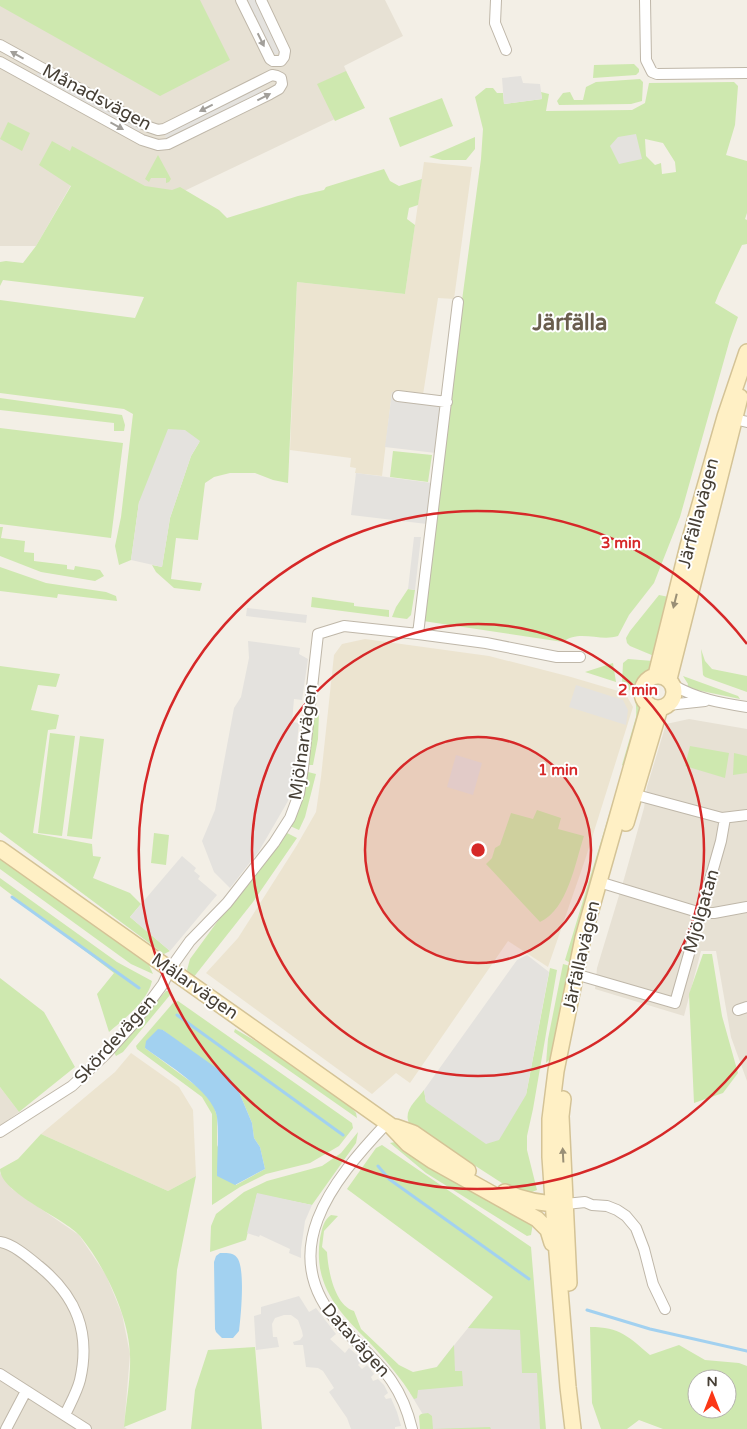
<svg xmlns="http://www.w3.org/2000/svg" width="747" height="1429" viewBox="0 0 747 1429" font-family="'Varela Round',sans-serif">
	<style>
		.residential { fill: #e7e1d4 }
		.industrial { fill: #e5e1db }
		.education { fill: #ece4d0 }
		.green { fill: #cee8af; fill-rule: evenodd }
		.parking { fill: #e4e2de }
		.water { fill: #a2d1f0 }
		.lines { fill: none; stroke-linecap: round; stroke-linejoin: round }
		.stream { stroke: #a2d1f0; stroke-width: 3 }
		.street-casing { stroke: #bfb7a9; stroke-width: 12 }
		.secondary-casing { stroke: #d4c396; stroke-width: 18 }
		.street { stroke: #fff; stroke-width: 10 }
		.secondary { stroke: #fff0c5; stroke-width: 15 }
		.oneway { fill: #a29f9a }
		.oneway2 { fill: #998f76 }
		.ring { fill: none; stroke: #d62828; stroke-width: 2.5 }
		.labels { text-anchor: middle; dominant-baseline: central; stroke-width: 4; stroke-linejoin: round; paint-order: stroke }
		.street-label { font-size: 18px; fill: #463f35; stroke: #fff }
		.district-label { font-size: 22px; font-weight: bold; fill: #695d4d; stroke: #fff }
		.centre { fill: #d62828; stroke: #fff; stroke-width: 2.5 }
		.ring-label { font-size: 15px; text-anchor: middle; font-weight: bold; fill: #d62828; stroke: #fff; stroke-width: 4; stroke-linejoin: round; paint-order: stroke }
	</style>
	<rect width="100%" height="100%" fill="#f3efe6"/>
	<path class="residential" d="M0,0H385L403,36L344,66L362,106L180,193L71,185L36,246H0Z
		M689,719L747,729V1081L731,1037L716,951H701L684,1016L595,989L597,968L624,879L644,808L647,787L666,724Z
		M0,1087L19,1112L0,1126Z
		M0,1173L12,1189L79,1235L106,1275L122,1314L130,1354L124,1427L127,1429H0Z"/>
	<path class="industrial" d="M493,1297L535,1328L541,1429H426L425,1418L410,1393L418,1390Z"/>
	<path class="education" d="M424,162L472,167L454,299L438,298L423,395L392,392L382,476L355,473L356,468L350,467L351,458L290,450L297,282L405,294Z
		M365,639L489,656L571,677L625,693L633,707L586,857L548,967L508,941L410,1083L396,1073L372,1094L206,973L238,938L297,845L316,812L321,777L334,655L342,644Z
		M131,1053L179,1087L193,1110L196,1176L168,1191L41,1134L115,1072Z"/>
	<path class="green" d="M0,0H200L230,60L160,96L0,6Z
		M634,64L639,69V72L636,75L593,78L594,65Z
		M346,71L365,108L335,121L317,84Z
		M640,79L643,82L642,101L631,104L559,105L557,101L563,93L570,92L574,100H583L586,87L596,82Z
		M734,82L738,86L735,125L726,155L747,161V213L745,219L747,220V244L742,245L719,293L715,303L738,317L730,339L680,517L654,583L629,615L618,636C600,642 579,629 563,642L423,621L449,397L481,159L483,129L475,97L486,88H493L497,93H503L504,104L542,99L541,92L549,94L546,111L632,110L645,103L649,83ZM645,139L663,143L675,162L676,172L662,174L661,163L655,165L646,156Z
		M442,98L453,126L400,147L389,118Z
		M8,122L30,133L22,151L0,139Z
		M475,137V149L466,160H442L429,157Z
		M52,141L70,151L72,146L145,186L172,190L180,187L219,210L227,218L298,196L324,190L326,187L384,169L390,181L399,186L422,179L418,205L409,208L407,219L415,225L405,294L297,282L288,483L273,480L255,473H230L214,477L205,483L198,540L176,538L171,579L202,583L200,591L174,588L156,572L152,565L162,567L170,518L191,456L200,441L139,502L131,560L119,565L115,546L121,517L133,414L124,409L0,393V300L135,318L144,297L3,280L0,286V262L6,261L23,263L36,246L71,186L39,165Z
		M158,155L171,179L169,182L166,183V178H151L149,182L145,179Z
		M0,398L122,415L125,425L124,431H114V423L0,410Z
		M0,428L123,443L111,538L0,524Z
		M393,451L432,455L428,482L390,477Z
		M0,527H3L1,538L25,541L24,552L34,553V561L67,565V569L74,570L75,566L100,570L104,576L95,581L41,572L0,556Z
		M0,567L46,583L106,592L116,596L117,601L58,594L57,598L0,591Z
		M408,589L415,590L411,615L407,619L392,617L396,607Z
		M659,595L669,597L657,663L638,680L636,690L640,715L627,767L622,765L636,717C637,700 635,693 622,683L623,663L628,659L653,661L654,656L630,646L627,643L626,638L630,631Z
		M312,597L354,603V606L389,610V617L311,607Z
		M701,649L705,661L712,669L747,676V692L705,677L703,675Z
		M613,663L616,682L585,672Z
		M0,666L60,674L56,687L38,685L31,710L59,715L56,729L48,730L33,833L92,844L93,856L101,857L93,878L130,893L141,904L130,917L170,951L164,954L0,832Z
		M683,676L738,696L740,699L687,688L688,684Z
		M313,712L319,713L318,739L313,765H307Z
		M50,733L75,736L62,836L38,833Z
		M80,736L104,739L92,839L67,836Z
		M690,746L729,753L725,778L685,766Z
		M734,753L747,756V773L733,775Z
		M308,772L316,774L305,817L299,830L290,826L300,807Z
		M621,775L627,777L574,965L565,960Z
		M537,810L561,818L558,829L584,836C575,863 568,909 540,922L486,864L492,858L495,848L500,845L511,813L533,819Z
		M154,833L169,835L166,865L151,863Z
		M287,833L297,838L253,902L193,978L190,976L187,970L190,959L217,922Z
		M0,859L149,965L153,974L131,964L0,869Z
		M0,878L117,962L152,981C148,1001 124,1019 109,1032L97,994L114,973L0,886Z
		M703,954H712L722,1016L738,1073L723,1093L694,1103L689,994Z
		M563,964L574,967L555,1054L546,1063L548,1039Z
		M550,968L557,970L533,1109L527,1136V1150L537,1190L529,1193L511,1189L409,1123C403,1110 417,1100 424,1090L426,1102L526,1095Z
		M0,978L44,1012L75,1067L19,1112L0,1087Z
		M166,991H168L170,995L123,1052L116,1056L113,1050Z
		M178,1001L352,1123L353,1128L339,1146L310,1163L266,1174L240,1187L212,1205V1114L202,1097L137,1049L136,1046L173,1003ZM163,1030L239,1092L252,1123L254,1138L260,1147L265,1169L236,1185L217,1145V1116L213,1104L202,1090L145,1048Z
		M235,1029L259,1043L351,1107L356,1113L357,1118L234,1032Z
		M358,1132L356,1143L312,1205L257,1194L246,1240L210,1252L211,1226L216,1214L244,1192L267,1181L322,1166L341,1153Z
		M41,1134L168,1191L196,1176L177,1270L166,1410L124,1427C126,1403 131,1378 130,1355C129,1316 104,1265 80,1236C65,1218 0,1193 0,1169L18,1159Z
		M395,1142L402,1144L533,1223L531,1235L527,1236L426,1173L390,1143Z
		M382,1145L531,1247L546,1429H540L537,1373H522L520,1330L468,1328L493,1297L347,1189L376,1148Z
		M331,1215L338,1216L324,1231L322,1247L327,1252C328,1269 334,1305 354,1311L361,1329L399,1365L413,1372L437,1367L454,1345L455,1371H462L463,1386L418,1390L417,1398L414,1399C401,1378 385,1359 368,1341C338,1311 313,1285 320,1238C322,1229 323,1221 331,1215Z
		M590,1327C620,1327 629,1337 650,1355L679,1345L705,1360L739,1363L747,1366V1429H663L639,1420L627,1429H601L592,1403ZM697,1379H727V1409H697Z
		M255,1347L262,1429H191L195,1390L208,1350Z
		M428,1413L432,1416L433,1429L490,1427L491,1429H420L419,1416L421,1414Z"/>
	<path class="parking" d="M247,0H255L281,52L274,55Z
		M39,71L141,128L137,135L35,77Z
		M521,76L523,83L540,84L542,99L504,104L502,78Z
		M259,86L263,93L167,140L164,133Z
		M636,134L642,159L619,164L610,146L618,137Z
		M392,392L442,398L436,453L385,447Z
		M168,429L185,430L200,441L191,456L170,518L162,567L131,560L139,502Z
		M356,473L432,483L427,524L351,515Z
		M414,537H421L415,590L408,589Z
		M247,608L307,615L306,623L246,616Z
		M248,641L300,648L299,654L308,659L302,700L294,699L292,722L299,723L294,773L288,801L259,851L230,888L214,872L202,841L215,810L234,708L241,697L249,658Z
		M576,685L623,700L628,710L626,725L569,707Z
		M456,755L482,763L473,795L447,787Z
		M182,856L196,868L194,871L200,876L198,879L217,895L170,951L130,917Z
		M527,955L549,972L526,1095L499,1140L486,1144L426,1102L424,1090L517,960Z
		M257,1193L312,1205L305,1221L301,1249V1258L289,1253L290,1249L260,1235L259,1237L247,1233Z
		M299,1296L309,1312L316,1308L336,1334L330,1339L345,1353L349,1348L363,1360L358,1365L362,1369L367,1365L374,1374L371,1377L373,1381L378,1379L384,1385L388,1393L384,1396L386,1399L391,1398L397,1412L401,1426L395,1427V1429H351L347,1418L329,1392L334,1388L323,1371L318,1368L306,1367L303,1345H294L293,1342L300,1340L303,1336L302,1331L298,1320L291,1315H284L275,1318L272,1324L273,1337H277L279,1347L256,1350L254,1316L261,1314V1307Z"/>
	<path class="water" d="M158,1029L163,1030L229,1077L239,1092L252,1123L254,1138L260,1147L265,1169L235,1185L217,1176C217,1157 219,1136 217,1117C213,1091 165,1063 145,1048L146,1041Z
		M220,1253C227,1253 234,1252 238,1259C245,1272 241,1315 239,1331L233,1338H222L216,1332L215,1329L214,1262L216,1256Z"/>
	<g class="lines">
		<path class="stream" d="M12,897L139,988
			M177,1015L343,1135
			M378,1166L389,1179L529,1279
			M587,1310L650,1329L747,1351"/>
		<g class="street-casing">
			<path id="street" d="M241,0L270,59L273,61H281L284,57L285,51L261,0
				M496,0L495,23L506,50
				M645,0L646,60L652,72L657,74L747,73
				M0,45L149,127L158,130L164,129L272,75L277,76L281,78L282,84L279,89L270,94L168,144L158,145L142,140L0,62
				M398,396L447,402
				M730,418L747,422
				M418,634L458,302
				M673,685C697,699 721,703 747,707
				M668,705L705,701
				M629,793L722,818L747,815
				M599,882L701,913H714L747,907
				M575,974L675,1003L721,841L725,818
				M738,1010L747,1007
				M387,1123C332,1181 272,1254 342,1327C376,1363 400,1378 412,1429
				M0,1132L72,1086L105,1055L134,1023L163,984L170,969L190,941L227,903L274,843L290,818L299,794L303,768L318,634L344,626L418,634L486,643L557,657H580
				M566,1204L585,1202L592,1205L607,1206L617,1210L626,1216L636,1228L644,1249L653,1284L665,1309
				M0,1242C13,1244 28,1257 39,1266C76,1296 91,1332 80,1380C77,1392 70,1404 65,1415
				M0,1374L86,1429
				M6,1429L26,1391"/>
		</g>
		<g class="secondary-casing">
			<path id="secondary" d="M656,675L688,546L725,417L747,352
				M642 692a16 16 0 1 1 32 0a16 16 0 1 1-32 0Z
				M669,679L740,397
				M626,823L660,708
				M0,849L390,1125L408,1144L433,1161L537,1219L548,1230L552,1243
				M563,1099L561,1116L569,1283
				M396,1127L413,1133L468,1171
				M505,1192C523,1200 542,1204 563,1204
				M573,1429L568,1387L555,1229L550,1157V1119L556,1071L583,938L649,705"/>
		</g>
		<use href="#street" class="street"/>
		<use href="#secondary" class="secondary"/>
	</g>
	<defs><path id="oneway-solid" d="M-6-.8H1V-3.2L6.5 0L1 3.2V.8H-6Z" transform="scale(1.25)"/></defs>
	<g class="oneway">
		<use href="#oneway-solid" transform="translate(261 40) rotate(64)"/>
		<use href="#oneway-solid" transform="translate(17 55) rotate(-151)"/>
		<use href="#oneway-solid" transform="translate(264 97) rotate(-27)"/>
		<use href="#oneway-solid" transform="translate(206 108) rotate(153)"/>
		<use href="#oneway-solid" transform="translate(117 126) rotate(29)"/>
	</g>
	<g class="oneway2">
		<use href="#oneway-solid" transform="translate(675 601) rotate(104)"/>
		<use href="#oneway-solid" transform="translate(563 1155) rotate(-93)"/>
	</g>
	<circle cx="478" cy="850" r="113" fill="#d62828" fill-opacity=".12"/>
	<g class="ring">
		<circle cx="478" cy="850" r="113"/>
		<circle cx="478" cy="850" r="226"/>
		<path d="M747 1056A339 339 0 1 1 747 644"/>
	</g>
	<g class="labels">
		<g class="street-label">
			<text transform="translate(97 97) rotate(28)">Månadsvägen</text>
			<text transform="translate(698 513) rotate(-75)">Järfällavägen</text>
			<text transform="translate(303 742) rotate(-82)">Mjölnarvägen</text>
			<text transform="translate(701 911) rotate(-74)">Mjölgatan</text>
			<text transform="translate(581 956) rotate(-77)">Järfällavägen</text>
			<text transform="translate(195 986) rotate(35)">Mälarvägen</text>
			<text transform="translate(115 1039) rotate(-48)">Skördevägen</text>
			<text transform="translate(356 1340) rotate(48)">Datavägen</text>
		</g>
		<g class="district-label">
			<text x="570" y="323">Järfälla</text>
		</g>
	</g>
	<circle cx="478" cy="850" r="8" class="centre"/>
	<g class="ring-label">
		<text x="621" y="548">3 min</text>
		<text x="638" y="695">2 min</text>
		<text x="558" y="775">1 min</text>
	</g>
	<g transform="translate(712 1394)"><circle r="24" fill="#ffffff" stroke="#b5b2ae"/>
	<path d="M0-4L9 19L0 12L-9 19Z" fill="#fb3716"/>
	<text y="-8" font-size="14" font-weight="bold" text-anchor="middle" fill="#463f35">N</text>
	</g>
</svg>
